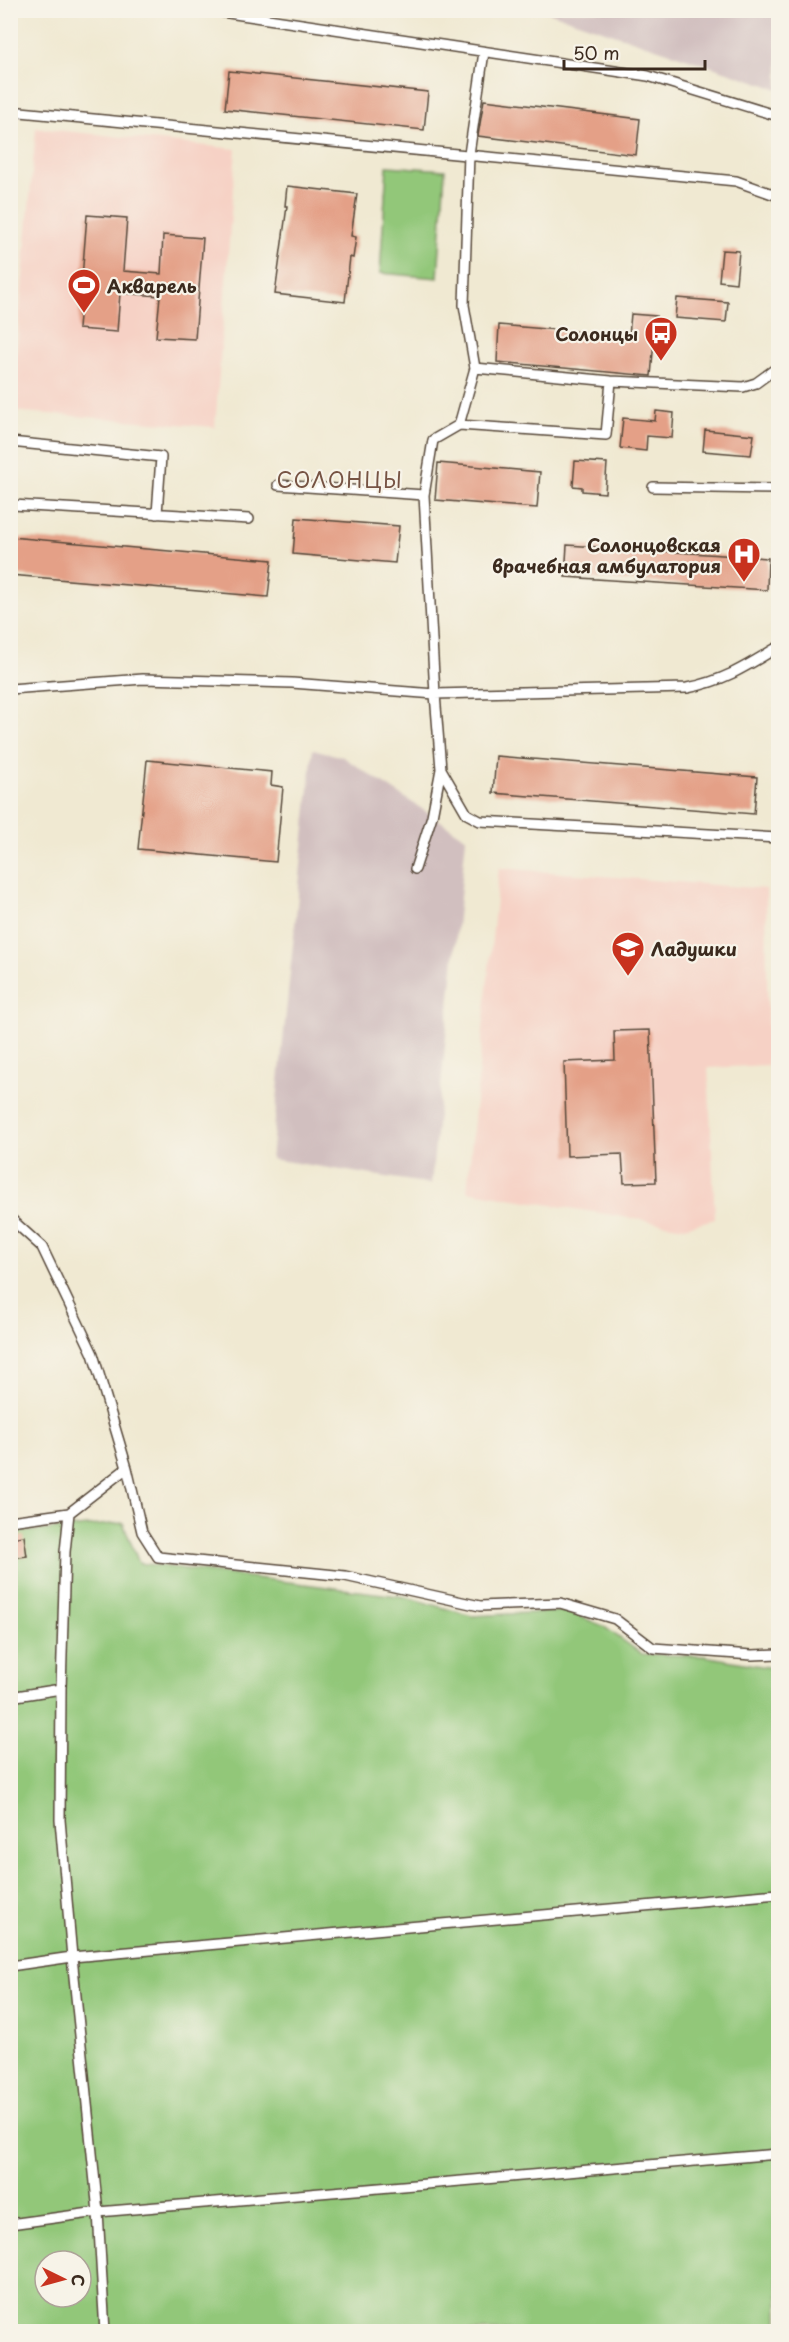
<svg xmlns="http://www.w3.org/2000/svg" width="789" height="2342" viewBox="0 0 789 2342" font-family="'Playpen Sans',sans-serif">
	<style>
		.built { fill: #f6d1c5 }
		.industrial { fill: #d1bfbf }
		.green { fill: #92c779; stroke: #66784c; stroke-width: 1.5; fill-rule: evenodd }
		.building { fill: #e4a087 }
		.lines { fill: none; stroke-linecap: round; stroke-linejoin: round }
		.lane-casing { stroke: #564739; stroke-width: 12 }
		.lane { stroke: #fff; stroke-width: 9 }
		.labels { text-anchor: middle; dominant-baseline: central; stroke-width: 4.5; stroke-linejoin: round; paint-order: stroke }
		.poi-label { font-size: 18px; font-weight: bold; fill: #3b2a1e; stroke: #f7f3e8; text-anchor: start }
		.quarter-label { font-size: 21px; letter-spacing: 1.5px; fill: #765343; stroke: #f7f3e8 }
	</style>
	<rect width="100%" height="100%" fill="#f7f3e8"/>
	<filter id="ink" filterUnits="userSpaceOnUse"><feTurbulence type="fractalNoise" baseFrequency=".0167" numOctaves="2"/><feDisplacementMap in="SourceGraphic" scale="12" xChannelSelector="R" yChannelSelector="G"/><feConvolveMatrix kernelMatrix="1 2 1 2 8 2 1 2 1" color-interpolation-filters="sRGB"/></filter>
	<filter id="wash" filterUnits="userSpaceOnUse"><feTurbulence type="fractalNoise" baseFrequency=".008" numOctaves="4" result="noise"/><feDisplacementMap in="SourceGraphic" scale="24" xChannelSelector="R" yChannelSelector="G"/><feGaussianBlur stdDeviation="1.35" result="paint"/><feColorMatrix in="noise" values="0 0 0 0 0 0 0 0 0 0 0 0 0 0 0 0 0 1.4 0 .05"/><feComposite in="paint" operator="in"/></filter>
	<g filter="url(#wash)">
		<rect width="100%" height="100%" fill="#f0e9d2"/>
		<path class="built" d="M36,128L236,149L215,427L11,411Z
			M499,868L766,889L768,1065L708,1068L715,1219L684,1227L467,1191Z"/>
		<path class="industrial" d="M545,11H778V89Z
			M313,749L343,757L466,838L431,1184L271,1159Z"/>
		<path class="green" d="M387,166L445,170L438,278L380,273Z
			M123,1523L139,1563L406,1597L472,1616L566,1611L603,1626L642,1654L704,1656L778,1669V2331H11L10,1533ZM45,2261H81V2297H45Z"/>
		<g id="blocks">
			<path class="building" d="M229,71L428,92L424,130L225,109Z
				M484,100L640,119L636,155L478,136Z
				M287,186L357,194L351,236L356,237L353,258L350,257L345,302L275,294L287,206H285Z
				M87,215L127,218L123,271L161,274L163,235L203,238L195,339L156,337L160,296L120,293L117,332L78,329Z
				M722,250L739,251L736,283L719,281Z
				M677,298L728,302L726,322L675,318Z
				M631,314L656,316L651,376L497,362L499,325L629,336Z
				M656,411L674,413L672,438L647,436L646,451L620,448L623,418L655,421Z
				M705,430L754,435L751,455L703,451Z
				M575,461L607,463L605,493L582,491V487L573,486Z
				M438,463L540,472L537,508L435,500Z
				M296,518L399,526L395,563L293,554Z
				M10,537L272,560L268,597L10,575Z
				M567,545L768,558L767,590L565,577Z
				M496,756L757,777L754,814L493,793Z
				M147,760L272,772L271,785L283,787L276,862L138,849Z
				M650,1030L656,1182L624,1183L622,1154L567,1156L564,1062L615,1060L614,1031Z
				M24,1536L27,1556L10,1558V1538Z"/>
		</g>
	</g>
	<g filter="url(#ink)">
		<use href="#blocks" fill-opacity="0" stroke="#564739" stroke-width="1.5"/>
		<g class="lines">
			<g class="lane-casing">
				<path id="lane" d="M208,10L648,76L778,116
					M10,111L736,181L778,196
					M475,368L611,381L743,387L756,383L778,367
					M459,425L606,435L611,381
					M10,442L161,457L157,514
					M278,485L424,495
					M653,487L778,489
					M13,505L249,519
					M10,689L143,679L292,683L435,694L687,688C724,681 747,666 778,647
					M441,769L467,814L480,821L778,838
					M415,869L432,816L441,769L435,694L424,495L433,440L459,425L475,368L464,305L469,154L484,52
					M10,1218L42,1247L93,1354L127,1468L142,1532L158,1557L345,1576L480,1606L560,1603L615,1619L653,1648L752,1655L778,1654
					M69,1513L65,1552L61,1689L60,1820L72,1957L98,2212L105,2332
					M10,1521L69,1513L127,1468
					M10,1697L61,1689
					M10,1966L72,1957L778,1894
					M10,2224L98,2212L778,2154"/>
			</g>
			<use href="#lane" class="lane"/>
		</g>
	</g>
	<defs>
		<g id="stadium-pin" transform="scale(1.725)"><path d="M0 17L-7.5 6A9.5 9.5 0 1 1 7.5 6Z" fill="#c8321e" stroke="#f7f3e8"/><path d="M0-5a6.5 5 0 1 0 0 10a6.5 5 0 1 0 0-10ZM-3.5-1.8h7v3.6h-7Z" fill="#fff"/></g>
		<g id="bus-pin" transform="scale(1.725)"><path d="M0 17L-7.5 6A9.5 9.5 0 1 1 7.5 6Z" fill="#c8321e" stroke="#f7f3e8"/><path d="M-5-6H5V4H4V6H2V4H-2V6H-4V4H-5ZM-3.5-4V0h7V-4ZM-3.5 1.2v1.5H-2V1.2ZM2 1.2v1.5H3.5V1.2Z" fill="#fff"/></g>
		<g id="hospital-pin" transform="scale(1.725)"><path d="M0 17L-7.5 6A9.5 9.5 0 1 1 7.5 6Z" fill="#c8321e" stroke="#f7f3e8"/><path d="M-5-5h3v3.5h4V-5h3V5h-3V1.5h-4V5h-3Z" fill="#fff"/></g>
		<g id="school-pin" transform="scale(1.725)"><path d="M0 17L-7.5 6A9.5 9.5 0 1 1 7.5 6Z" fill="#c8321e" stroke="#f7f3e8"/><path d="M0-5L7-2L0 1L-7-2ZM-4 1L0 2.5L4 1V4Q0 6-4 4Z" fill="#fff"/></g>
	</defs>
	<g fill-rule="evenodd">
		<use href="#stadium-pin" x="84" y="285"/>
		<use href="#bus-pin" x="661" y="333"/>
		<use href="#hospital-pin" x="744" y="554"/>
		<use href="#school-pin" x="628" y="948"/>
	</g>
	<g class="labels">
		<g class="poi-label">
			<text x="107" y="285">Акварель</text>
			<text x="638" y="333" text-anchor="end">Солонцы</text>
			<text x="721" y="544" text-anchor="end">Солонцовская<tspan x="721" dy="21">врачебная амбулатория</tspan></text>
			<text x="651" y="948">Ладушки</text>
		</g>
		<g class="quarter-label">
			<text x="340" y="479">СОЛОНЦЫ</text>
		</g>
	</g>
	<rect width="789" height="2342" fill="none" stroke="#f7f3e8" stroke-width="36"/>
	<g transform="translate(63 2279) rotate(95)"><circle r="28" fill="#f7f3e8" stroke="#aca397" stroke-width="1.5"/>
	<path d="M0-4.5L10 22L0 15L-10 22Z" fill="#c8321e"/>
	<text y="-9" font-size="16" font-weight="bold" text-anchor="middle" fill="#3b2a1e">С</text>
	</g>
	<path d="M564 60v9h141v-9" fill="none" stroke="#3b2a1e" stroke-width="3"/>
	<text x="573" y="60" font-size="18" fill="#3b2a1e" stroke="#f7f3e8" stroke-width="4.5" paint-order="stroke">50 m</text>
</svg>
